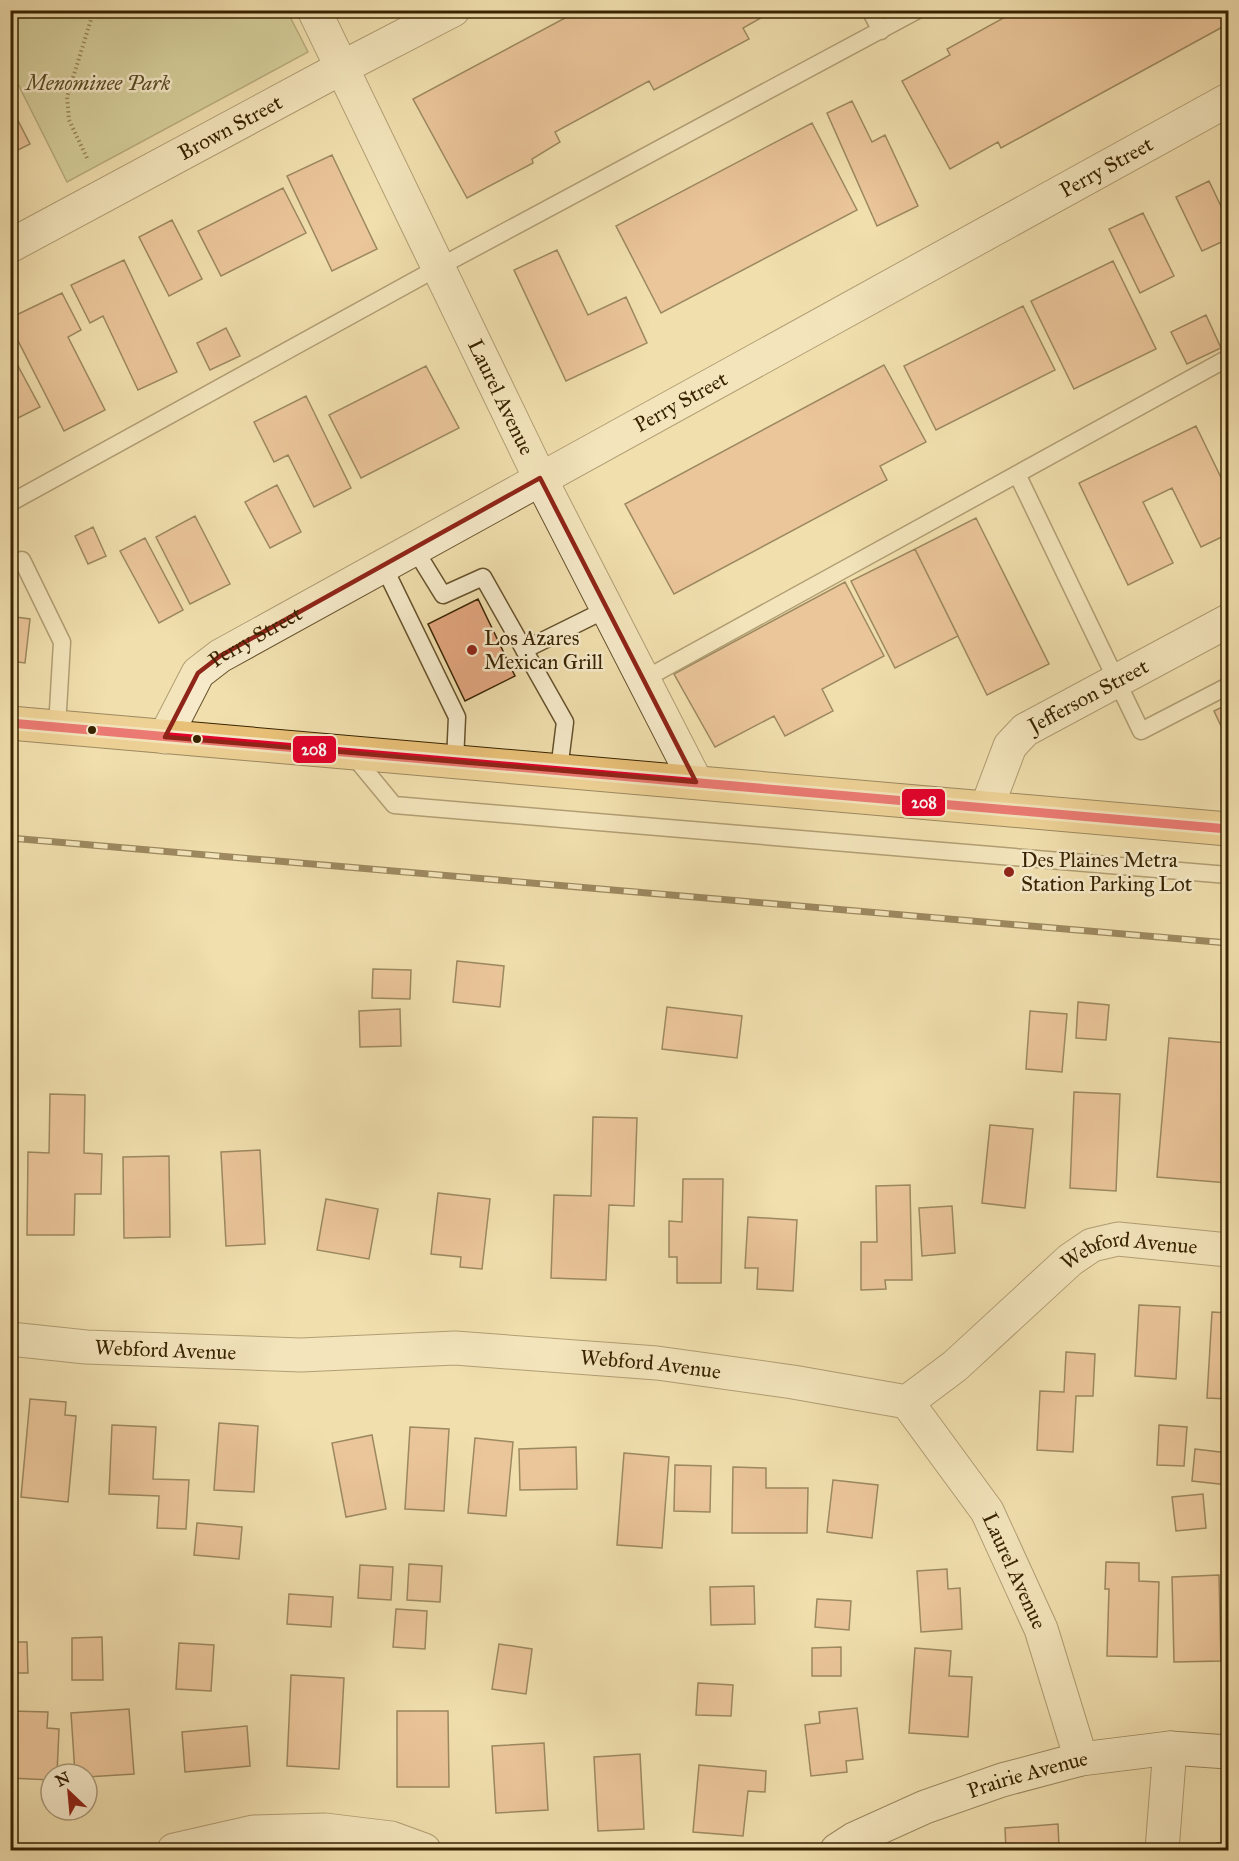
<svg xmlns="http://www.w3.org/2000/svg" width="1239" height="1861" viewBox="0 0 1239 1861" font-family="'IM FELL Great Primer',serif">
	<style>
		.green { fill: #b9c28b; stroke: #787246; stroke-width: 1.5 }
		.building { fill: #e5a881; stroke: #382301; stroke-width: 1.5 }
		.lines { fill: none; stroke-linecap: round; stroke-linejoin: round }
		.lane-casing { stroke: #66522c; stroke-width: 19 }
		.street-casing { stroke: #66522c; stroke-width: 35 }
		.secondary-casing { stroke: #382301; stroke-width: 35 }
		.primary-casing { stroke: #382301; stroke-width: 35 }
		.path { stroke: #382301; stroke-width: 4; stroke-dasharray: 1.5 3; stroke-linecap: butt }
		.lane { stroke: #f6eaca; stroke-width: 16 }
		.street { stroke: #f6eaca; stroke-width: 33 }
		.secondary { stroke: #f6eaca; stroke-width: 33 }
		.primary { stroke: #e8c077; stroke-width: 33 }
		.rail-casing { stroke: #382301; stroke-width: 7 }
		.rail { stroke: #f6eaca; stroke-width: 4.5; stroke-dasharray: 14; stroke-linecap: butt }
		.bus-1-casing { stroke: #f6eaca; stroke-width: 14 }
		.bus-1 { stroke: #e4002b; stroke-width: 9 }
		.marked { fill: none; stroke: #8f2418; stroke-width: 4.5; stroke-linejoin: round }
		.poi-dot { fill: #8f2418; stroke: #f6eaca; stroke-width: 2 }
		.bus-dot { fill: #382301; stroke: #f6eaca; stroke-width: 2 }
		.labels { text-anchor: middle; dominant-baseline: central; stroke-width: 5; stroke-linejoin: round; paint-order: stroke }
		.park-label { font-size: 21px; font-style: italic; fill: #584b24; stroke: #f6eaca }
		.street-label { font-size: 21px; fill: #382301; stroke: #f6eaca }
		.poi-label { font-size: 21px; fill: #382301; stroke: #f6eaca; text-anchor: start }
		.line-badge { stroke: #f6eaca; stroke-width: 2 }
		.badge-label { font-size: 16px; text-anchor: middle; font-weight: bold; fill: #fff }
	</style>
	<rect width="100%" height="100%" fill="#f1dfae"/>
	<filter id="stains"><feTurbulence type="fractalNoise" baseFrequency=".00333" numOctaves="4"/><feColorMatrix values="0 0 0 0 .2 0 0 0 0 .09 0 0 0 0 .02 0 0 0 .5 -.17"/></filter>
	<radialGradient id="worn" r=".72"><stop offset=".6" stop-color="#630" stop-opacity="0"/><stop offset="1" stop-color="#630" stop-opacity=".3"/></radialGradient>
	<path class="green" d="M11,10L287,11L308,52L67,182L11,70Z"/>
	<path class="building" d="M580,10H775L743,28L749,39L654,90L649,81L555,132L560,142L532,159L533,163L467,198L413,99Z
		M1018,10H1228V24L1001,148L998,142L950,169L902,81L950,55L947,49Z
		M852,101L872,142L885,135L918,206L877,226L827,113Z
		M10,105L30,144L10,154Z
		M812,123L857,210L661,313L616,226Z
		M332,155L377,249L332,271L287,176Z
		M1209,181L1228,221V239L1202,251L1176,197Z
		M283,188L306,233L221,276L198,231Z
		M1143,213L1174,276L1140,293L1109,229Z
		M172,220L202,279L169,296L139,237Z
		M557,250L588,315L626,297L647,343L566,381L514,270Z
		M124,260L177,372L138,390L103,316L90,323L71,285Z
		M1113,261L1156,349L1074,389L1031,301Z
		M62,293L81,330L68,337L105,410L64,431L10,325V318Z
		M1023,306L1055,370L936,430L904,366Z
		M1206,315L1221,348L1187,364L1171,332Z
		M226,328L240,356L210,370L197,343Z
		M10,351L40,407L10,422Z
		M884,365L926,442L880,466L887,480L674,594L625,504Z
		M426,366L459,428L361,478L329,415Z
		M306,396L351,488L314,507L288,455L274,462L254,422Z
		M1196,426L1228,492V534L1201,547L1172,488L1143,502L1173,563L1128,585L1079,483Z
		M277,485L301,532L270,548L245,502Z
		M195,516L230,584L190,604L156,537Z
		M976,518L1049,664L987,695L915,549Z
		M93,527L106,556L88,564L75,536Z
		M145,538L183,610L159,623L120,551Z
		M915,549L958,636L895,668L851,581Z
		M845,582L884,656L822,689L833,711L785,736L774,716L715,747L674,674Z
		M478,599L515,676L465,701L428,624Z
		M10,601L17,602L16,617L30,619L25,663L10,661Z
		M1228,704V741L1214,711Z
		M457,961L504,966L500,1007L453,1002Z
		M373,969L411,970L410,999L372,998Z
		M1078,1002L1109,1005L1106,1040L1076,1038Z
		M667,1007L742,1016L737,1058L662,1049Z
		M400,1009L401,1046L360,1047L359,1011Z
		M1030,1011L1067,1014L1062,1072L1026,1069Z
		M1169,1038L1228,1043V1183L1157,1177Z
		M1074,1092L1120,1094L1116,1191L1070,1188Z
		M50,1094L85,1095L84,1153L102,1154L101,1194H75L74,1235H27L28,1152L49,1153Z
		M593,1117L637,1118L634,1206L609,1205L606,1280L551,1278L554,1195L591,1196Z
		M990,1125L1033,1129L1025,1208L982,1203Z
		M260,1150L265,1244L226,1246L221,1152Z
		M169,1156L170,1237L124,1238L123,1157Z
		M683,1179H723L721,1283H677V1257H669V1221L682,1222Z
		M910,1185L912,1280H885L886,1289L861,1290V1242H877L876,1186Z
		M438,1193L490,1199L482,1269L460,1267L461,1257L431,1254Z
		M326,1199L378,1209L369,1259L317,1250Z
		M952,1206L955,1253L922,1256L919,1208Z
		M748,1217L797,1220L793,1291L757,1289L758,1268H745Z
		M1139,1305L1180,1307L1176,1379L1135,1376Z
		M1212,1312L1228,1313V1399L1207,1398Z
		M1066,1352L1095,1354L1093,1396H1076L1073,1452L1037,1450L1040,1391L1064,1392Z
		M30,1399L66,1402L65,1415L76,1416L68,1502L21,1497Z
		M11,1401L13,1485L10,1486V1401Z
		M219,1423L258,1426L254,1492L214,1490Z
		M112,1425L156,1427L153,1479L189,1480L186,1529L157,1528L159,1496L109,1494Z
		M1159,1425L1187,1427L1184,1466L1157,1465Z
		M410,1427L449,1429L444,1511L405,1509Z
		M372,1435L386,1509L346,1517L332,1443Z
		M475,1438L513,1442L506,1516L468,1513Z
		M576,1447L577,1489L520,1490L519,1449Z
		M1195,1449L1228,1453V1485L1192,1481Z
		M624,1453L669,1457L662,1548L617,1545Z
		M675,1465L711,1466L710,1512L674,1511Z
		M733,1467L766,1468V1488H808L807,1533H732Z
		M833,1480L878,1485L872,1538L827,1532Z
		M1203,1494L1206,1528L1176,1531L1172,1497Z
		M197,1523L242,1527L239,1559L194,1555Z
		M1106,1562L1139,1563V1581L1159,1582L1157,1657L1107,1656L1109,1589H1105Z
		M409,1564L442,1566L440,1602L407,1600Z
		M360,1565L393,1567L391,1600L358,1598Z
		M947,1569L948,1589L960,1588L962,1629L921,1632L917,1571Z
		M1219,1575L1221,1661L1174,1662L1172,1577Z
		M754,1586L755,1624L711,1625L710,1587Z
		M289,1594L333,1597L331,1627L287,1624Z
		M817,1599L851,1601L849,1630L815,1627Z
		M396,1609L427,1611L425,1649L393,1647Z
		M102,1637L103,1680H72V1638Z
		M10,1642H27L28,1673H10Z
		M179,1643L214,1645L211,1691L176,1689Z
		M499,1644L532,1649L526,1694L492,1689Z
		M841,1647V1676H812V1648Z
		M915,1648L951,1651L949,1676L972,1677L968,1737L909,1733Z
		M291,1675L344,1678L339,1769L287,1766Z
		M698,1683L733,1685L731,1716L696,1715Z
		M857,1708L863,1759L846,1761L847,1772L811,1776L805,1725L820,1723L819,1712Z
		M129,1709L134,1774L87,1777V1774H75L71,1713Z
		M10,1711L48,1712L47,1728L59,1729L57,1774H51V1780L10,1778Z
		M397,1711H448L449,1787H397Z
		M247,1726L250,1766L185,1772L182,1732Z
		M544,1743L548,1810L496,1813L492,1746Z
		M640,1754L644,1829L598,1831L594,1757Z
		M699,1765L766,1771L765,1792L748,1791L743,1836L693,1832Z
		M1058,1824L1059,1847H1066V1850H1006L1005,1828Z
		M1228,1842V1850H1216V1843Z"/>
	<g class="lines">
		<g class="lane-casing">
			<path id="lane" d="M870,10L881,31
				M1017,474L1141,731L1228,686
				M10,503L439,267L918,10
				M414,548L443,595L483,577L565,722L559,770
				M383,565L457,717L455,761
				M10,566L22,560L62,642L57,727
				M524,650L607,609
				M643,680L1228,358
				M351,753L394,805L1228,875"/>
		</g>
		<g class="street-casing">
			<g id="street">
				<path id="s1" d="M314,10L540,478L696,782"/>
				<path id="s2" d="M10,246L343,67L453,10"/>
				<path id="s3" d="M165,737L198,673L220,656L1228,100"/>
				<path id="s4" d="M987,807L1010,746L1025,730L1228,621"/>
				<path id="s5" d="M10,1339L86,1347L301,1355L455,1348L657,1363L793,1382L907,1402L955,1366L1070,1260L1092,1245L1118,1239L1228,1250"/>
				<path id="s6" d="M907,1402L987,1511L1041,1629L1081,1759"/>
				<path d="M174,1850L253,1832L325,1830L391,1838L424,1850"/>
				<path d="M1162,1850L1170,1748"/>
			</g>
		</g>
		<g class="secondary-casing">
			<g id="secondary">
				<path id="s7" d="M837,1850L854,1839L925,1807L1002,1780L1081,1759L1170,1748L1228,1752"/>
			</g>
		</g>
		<g class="primary-casing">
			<path id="primary" d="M10,723L1228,829"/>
		</g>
		<path class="path" d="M87,158L69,120L67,97L94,10"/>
		<use href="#lane" class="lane"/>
		<use href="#street" class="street"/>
		<use href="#secondary" class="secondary"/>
		<use href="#primary" class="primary"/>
		<g class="rail-casing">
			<path id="rail" d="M10,838L1228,943"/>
		</g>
		<use href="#rail" class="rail"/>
		<g class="bus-1-casing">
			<path id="bus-1" d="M10,723L1228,829"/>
		</g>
		<use href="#bus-1" class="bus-1"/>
	</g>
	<path d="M0 0H1239V1861H0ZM540,478L696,782L165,737L198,673L220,656Z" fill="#f1dfae" fill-opacity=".55" fill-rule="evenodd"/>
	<path class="marked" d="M540,478L696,782L165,737L198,673L220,656Z"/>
	<g class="poi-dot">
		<circle cx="472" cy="650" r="6"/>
		<circle cx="1009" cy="872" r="6"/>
	</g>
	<g class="bus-dot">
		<circle cx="92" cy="730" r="5"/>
		<circle cx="197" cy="739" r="5"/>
	</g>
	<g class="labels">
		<g class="park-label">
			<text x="98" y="83">Menominee Park</text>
		</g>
		<g class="street-label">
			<text stroke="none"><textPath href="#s2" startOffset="250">Brown Street</textPath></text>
			<text stroke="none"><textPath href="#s3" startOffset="1112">Perry Street</textPath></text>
			<text stroke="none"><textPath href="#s1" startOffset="430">Laurel Avenue</textPath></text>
			<text stroke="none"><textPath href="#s3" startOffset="626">Perry Street</textPath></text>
			<text stroke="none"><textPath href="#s3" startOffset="140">Perry Street</textPath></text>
			<text stroke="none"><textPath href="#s4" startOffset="159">Jefferson Street</textPath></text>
			<text stroke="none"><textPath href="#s5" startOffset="1180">Webford Avenue</textPath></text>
			<text stroke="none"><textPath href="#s5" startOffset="156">Webford Avenue</textPath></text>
			<text stroke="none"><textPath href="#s5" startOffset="642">Webford Avenue</textPath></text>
			<text stroke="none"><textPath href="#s6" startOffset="201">Laurel Avenue</textPath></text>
			<text stroke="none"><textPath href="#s7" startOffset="206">Prairie Avenue</textPath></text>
		</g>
		<g class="poi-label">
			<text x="484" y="638">Los Azares<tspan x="484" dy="24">Mexican Grill</tspan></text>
			<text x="1021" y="860">Des Plaines Metra<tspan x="1021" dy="24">Station Parking Lot</tspan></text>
		</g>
	</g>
	<g class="line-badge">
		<rect x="292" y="735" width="45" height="29" rx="6" fill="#e4002b"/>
		<rect x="901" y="788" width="45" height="29" rx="6" fill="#e4002b"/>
	</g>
	<g class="badge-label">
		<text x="314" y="755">208</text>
		<text x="924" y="808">208</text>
	</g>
	<rect width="1239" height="1861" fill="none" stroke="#f1dfae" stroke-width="36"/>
	<rect x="12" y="12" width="1215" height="1837" fill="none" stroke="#382301" stroke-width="3"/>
	<rect x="18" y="18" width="1203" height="1825" fill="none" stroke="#382301" stroke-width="1.5"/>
	<g transform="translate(69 1792) rotate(334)"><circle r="28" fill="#f6eaca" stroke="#aa9a7a" stroke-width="1.5"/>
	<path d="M0-4.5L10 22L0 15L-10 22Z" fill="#8f2418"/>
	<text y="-9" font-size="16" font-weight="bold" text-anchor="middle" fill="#382301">N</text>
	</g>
	<rect width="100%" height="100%" filter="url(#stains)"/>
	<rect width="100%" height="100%" fill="url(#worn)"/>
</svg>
